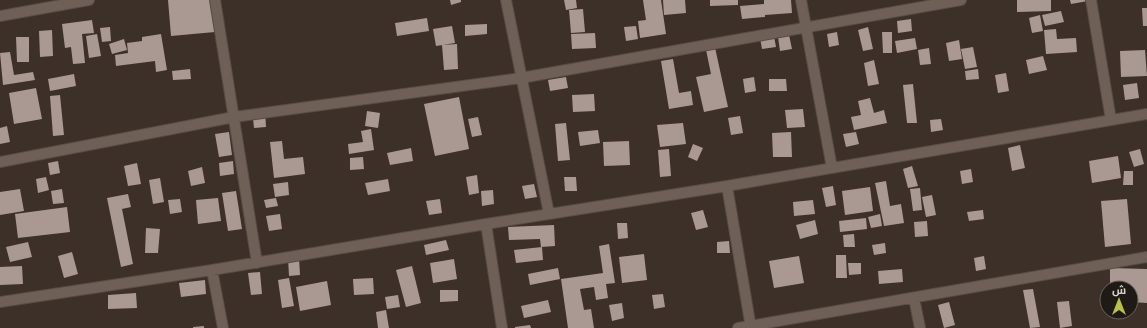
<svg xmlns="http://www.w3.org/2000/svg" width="1147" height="328" viewBox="0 0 1147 328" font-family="Bitter,Cairo,serif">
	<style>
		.building { fill: #aa9992 }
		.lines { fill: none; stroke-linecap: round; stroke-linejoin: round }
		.minor-casing { stroke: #574c46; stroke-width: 12 }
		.minor { stroke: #6e6057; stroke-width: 10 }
	</style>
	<rect width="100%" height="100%" fill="#3d3029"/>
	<path class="building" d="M168,0H212L215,32L171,36Z
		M450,0H461V2L451,5Z
		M564,0H576L577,8L566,10Z
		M643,0H661L666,34L640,38L638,21L646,20Z
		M663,0H685L686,13L664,15Z
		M710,0H738V5L710,6Z
		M764,0H791L792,13L765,15V17L742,19L740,6L764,4Z
		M1017,0H1051V11L1017,12Z
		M1070,0H1088V1L1071,4Z
		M1142,8H1147V26H1143Z
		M583,9L585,32L571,33L569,10Z
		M1061,11L1064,22L1045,26L1042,15Z
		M1040,15L1043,31L1032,33L1029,18Z
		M427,18L429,31L397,36L395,23Z
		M911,19L912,31L898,33L897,21Z
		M92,20L94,33L82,34L85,63L73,64L71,47L65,48L62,24Z
		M487,24V34L465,36V25Z
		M452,26L455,43L436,46L433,29Z
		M636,26L638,39L626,41L624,27Z
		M110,27L111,41L102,42L100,28Z
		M868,27L873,49L863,51L858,30Z
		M1056,29L1057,39L1076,38L1077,52L1046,54L1044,30Z
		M52,30L53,56L40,57L39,31Z
		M837,32L839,45L829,47L827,34Z
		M882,32H892V53H883Z
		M595,33L596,48L572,49L571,34Z
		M97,34L101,56L89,58L86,36Z
		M161,34L167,70L156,72L155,61L116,66L115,55L128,53L127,43L142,41V37Z
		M789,35L792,49L780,51L778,37Z
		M774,36L776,47L762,49L760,38Z
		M16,37H29V62H17Z
		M915,38L917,49L897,53L895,41Z
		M124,39L127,50L112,54L109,44Z
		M959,40L962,59L949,61L946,43Z
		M714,43L728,107L704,112L696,77L711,74L705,45Z
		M457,44L458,69L444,70L442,45Z
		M973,47L977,67L965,69L961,49Z
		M929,48L931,64L920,65L918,50Z
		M1145,50L1147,76L1121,77L1120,51Z
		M10,52L14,75L33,72L35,80L3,85L0,53Z
		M1043,56L1047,70L1029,74L1026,60Z
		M673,59L679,93L691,91L693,105L669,109L661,61Z
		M874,60L879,84L868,86L864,63Z
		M190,69L191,79L173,80L172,71Z
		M978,69L979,79L966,80L965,71Z
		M1006,73L1009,91L998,93L995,75Z
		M74,74L76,86L50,91L48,79Z
		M566,77L568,88L550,91L548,80Z
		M754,77L756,91L745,93L743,79Z
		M769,79H786L787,91H769Z
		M1137,83L1139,98L1125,100L1123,85Z
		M913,84L917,123H907L903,85Z
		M36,88L42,119L14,124L9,93Z
		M594,94L595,111L573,112L572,95Z
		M60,95L64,135L53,136L50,96Z
		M459,97L469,149L435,156L424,104Z
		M870,98L874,113L884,110L887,123L854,130L851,117L861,115L858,101Z
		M252,109H265L266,127L254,128Z
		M803,109L805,127L787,128L785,110Z
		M367,111L380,113L378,128L365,126Z
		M740,116L743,133L731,135L728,118Z
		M478,117L482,135L472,137L468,119Z
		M941,119L943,130L931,132L930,120Z
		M566,123L570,160L558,161L555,124Z
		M683,123L686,144L660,147L657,125Z
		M7,126L10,142L0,144V128Z
		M371,129L374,150L349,154L348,144L363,142L361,131Z
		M598,130L600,143L580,146L578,132Z
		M229,132L232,155L219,157L215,134Z
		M791,132L792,157H773L772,133Z
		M856,132L859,144L846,147L843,134Z
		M282,141L284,159L303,157L305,174L274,178L270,142Z
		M629,141L630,165L604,166L603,142Z
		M693,144L703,148L697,161L688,157Z
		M1020,145L1025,168L1012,171L1008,148Z
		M411,148L413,161L390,165L387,153Z
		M669,149L671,176L660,177L658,150Z
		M1140,149L1144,164L1134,167L1129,152Z
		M1118,156L1121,178L1092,183L1089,161Z
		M363,157L364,169L350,170V158Z
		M58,161L60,173L50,175L48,163Z
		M233,161L234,174L220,176L219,163Z
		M137,163L141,184L128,186L124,166Z
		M912,166L918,186L908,188L903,169Z
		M202,167L205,183L191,186L188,171Z
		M971,169L973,182L962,184L960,171Z
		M1124,171H1133V185H1123Z
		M477,175L479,193L469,195L466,177Z
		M46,177L49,190L38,193L36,179Z
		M564,177H576L577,191H565Z
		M160,178L164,202L153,204L149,180Z
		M388,179L390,191L368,195L365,183Z
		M886,181L890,206L901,204L904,223L884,226L875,183Z
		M288,182L289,195L275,197L273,184Z
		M534,184L537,197L525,199L522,186Z
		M833,186L836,205L826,207L822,188Z
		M870,187L873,211L845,215L842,191Z
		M920,188L922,210L913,211L910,189Z
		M20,189L24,211L0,215V192Z
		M62,189L64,203L53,204L51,191Z
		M493,190L494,204L482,206L481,191Z
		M236,191L242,229L228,231L222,193Z
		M128,194L131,207L122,209L133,264L121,267L107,198Z
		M932,195L936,215L926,217L922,197Z
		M218,198L221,221L198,224L196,200Z
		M276,198L278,206L266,208L264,200Z
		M180,199L182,212L170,214L168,200Z
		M440,199L442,213L429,215L426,201Z
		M1127,199L1131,244L1105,247L1101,201Z
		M813,200L815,214L794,216L793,202Z
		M67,207L70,232L18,238L15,214Z
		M703,210L708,227L696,230L691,213Z
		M983,210L984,219L969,221L967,212Z
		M280,214L282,229L269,231L266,216Z
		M880,214L882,226L871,228L868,217Z
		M866,218L867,229L840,232L839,221Z
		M815,220L818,234L800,239L796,225Z
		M927,221L928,236L915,237L914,222Z
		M617,223H627L628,238L618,239Z
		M554,225L555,246L541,247L540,239L509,240L508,227Z
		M146,228L160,229L158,253H145Z
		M854,234L855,247H844L843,235Z
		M446,240L449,250L426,255L424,245Z
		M729,241L730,253H717V242Z
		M28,242L32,257L10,262L6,247Z
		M885,243L886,253L874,255L872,245Z
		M609,244L615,283L606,284L608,298L596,300L594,287L580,289L584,310L591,309L594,328H568L561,279L603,273L599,246Z
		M542,247L543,260L516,263L514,250Z
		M72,252L78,274L64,278L58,256Z
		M644,254L647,280L622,283L619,257Z
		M836,255H846L847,278H836Z
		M799,256L804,283L774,288L769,261Z
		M984,256L986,269L976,271L974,258Z
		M288,258H299L300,275L289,276Z
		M454,259L457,279L433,283L430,263Z
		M848,263H861V274L849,275Z
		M22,266L23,284L0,285V267Z
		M412,266L421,303L406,307L396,270Z
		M558,268L560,279L530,285L528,274Z
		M1110,268L1147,269V303L1131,302V288H1110Z
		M902,269L903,282L879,284L878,271Z
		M260,272L262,294L251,295L248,273Z
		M289,278L294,306L282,308L278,280Z
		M373,278L374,294L354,295L353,279Z
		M205,280L206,294L181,297L179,283Z
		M327,281L331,305L300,311L296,287Z
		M1033,289L1040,327L1030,328L1023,290Z
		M440,290H458V301L440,302Z
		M136,293L137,308L108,309V295Z
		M663,294L665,307L654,309L652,295Z
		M398,295L400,307L387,309L385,297Z
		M548,300L551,312L524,318L521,306Z
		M1069,301L1072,326L1060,328L1057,302Z
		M949,302L955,325L944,328L938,305Z
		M622,303L624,318L612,321L609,305Z
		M386,310L389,328H378L376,312Z
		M530,325L531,328H515V327Z
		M204,326V328H193V327Z"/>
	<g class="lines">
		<g class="minor-casing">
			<path id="minor" d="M215,0L257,263
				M506,0L549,214
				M801,0L832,168
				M1091,0L1111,120
				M0,16L89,0
				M0,162L234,117L521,78L961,0
				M727,186L751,328
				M486,224L502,328
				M212,270L223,328
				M914,298L920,328
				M0,302L212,270L486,224L727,186L1147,114
				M738,328L1147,257"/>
		</g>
		<use href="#minor" class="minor"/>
	</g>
	<g transform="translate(1119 300)"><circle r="19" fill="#201a16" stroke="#6b645f"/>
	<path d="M0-3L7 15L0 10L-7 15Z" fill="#b8c147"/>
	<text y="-6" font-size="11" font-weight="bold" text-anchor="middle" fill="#dbd2cd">ش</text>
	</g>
</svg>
